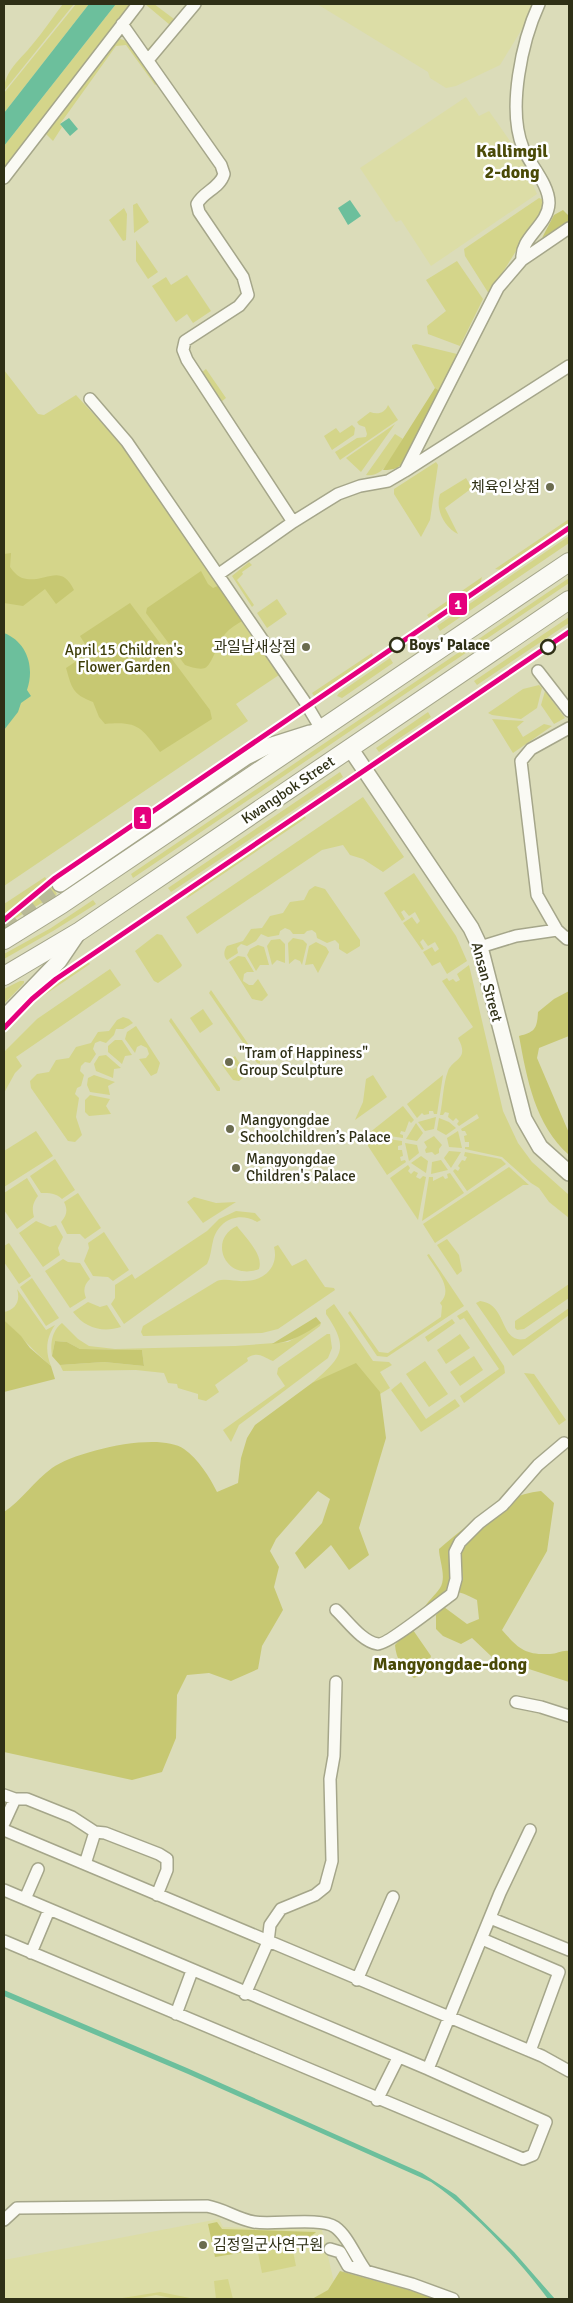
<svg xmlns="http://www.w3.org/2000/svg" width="573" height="2303" viewBox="0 0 573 2303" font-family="Signika,'Noto Sans KR',sans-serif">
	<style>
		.built { fill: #dcdda6 }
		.green { fill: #d4d58a }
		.forest { fill: #c7c872 }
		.water { fill: #6cbf9c }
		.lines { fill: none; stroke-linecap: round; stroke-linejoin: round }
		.major-tunnel { stroke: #b9ba98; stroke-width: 15; stroke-dasharray: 15 8; stroke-linecap: butt }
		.minor-casing { stroke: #a5a68a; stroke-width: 14 }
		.major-casing { stroke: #a5a68a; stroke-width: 18 }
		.highway-casing { stroke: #a5a68a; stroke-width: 20 }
		.minor { stroke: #fafaf4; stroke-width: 11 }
		.major { stroke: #fafaf4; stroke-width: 15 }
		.highway { stroke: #fafaf4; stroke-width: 18 }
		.tram-1-casing { stroke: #fff; stroke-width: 9 }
		.tram-1 { stroke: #e5007d; stroke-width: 5 }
		.poi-dot { fill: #6b6c4f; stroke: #fff; stroke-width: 2 }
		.stop-dot { fill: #fff; stroke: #2f3016; stroke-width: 2.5 }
		.labels { text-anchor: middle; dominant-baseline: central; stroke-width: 5; stroke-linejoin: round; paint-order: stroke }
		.poi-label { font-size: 15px; fill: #2f3016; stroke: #fff; text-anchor: start }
		.stop-label { font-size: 15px; font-weight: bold; fill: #2f3016; stroke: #fff; text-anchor: start }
		.park-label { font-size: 15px; fill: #3d3d08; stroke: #fff }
		.street-label { font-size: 15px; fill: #2f3016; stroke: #fff }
		.quarter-label { font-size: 18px; font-weight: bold; fill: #4a4a07; stroke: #fff }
		.line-badge { stroke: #fff; stroke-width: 2 }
		.badge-label { font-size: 14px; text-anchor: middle; font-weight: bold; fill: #fff }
	</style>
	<rect width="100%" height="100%" fill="#dbdcb9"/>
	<path class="built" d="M317,4H534L525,24L500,65L456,86L446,88L430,78L428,72Z
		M466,97L479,116L489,111L519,154L537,194L431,266L401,220L396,222L360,168Z
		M219,2219L223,2227L322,2230L335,2287L334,2299H4V2260Z"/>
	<path class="green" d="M63,4H74L4,91C4,71 21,59 32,45C43,32 53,17 63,4Z
		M76,4H89L4,113V93Z
		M116,4H135L4,172V146Z
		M141,4H154L174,19L188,4H192L149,54L145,52L170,25L145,4L130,26V20Z
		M118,38L129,42L159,83L155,85L126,45L116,46L60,124L62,127L53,141L45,133Z
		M539,198L544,200L540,213L489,294L465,256L464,249Z
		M137,203L149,222L134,233L133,205Z
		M124,208L127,214L126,240L123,241L109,220Z
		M136,240L158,272L148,279L136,261Z
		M457,261L483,299L460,346L428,334L427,326L446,311L426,280Z
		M187,275L211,311L193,323L187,314L176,322L152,286L166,277L171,285Z
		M416,344L457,354L440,391L435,388L412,347V345Z
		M206,369L226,398L221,402L201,373Z
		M4,370L38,414L44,415L76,395L133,457L279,675L236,704L248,721L4,886Z
		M388,405L398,420L340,460L335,452L357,438L366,437L367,434L365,427L359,425L357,422L370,412C378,415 385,413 388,405Z
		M395,424L361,472L346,458Z
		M352,425L355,428L354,435L332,450L324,436L336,428L340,433Z
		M395,434L403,439C394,453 385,478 366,475Z
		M436,462L438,465L430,520L421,537L394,494V489Z
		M466,478L472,488L445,508L458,534C444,527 435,509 440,494Z
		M569,519V524L501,570L495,569Z
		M569,536V543L440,631L437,626Z
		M249,562L252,565L242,572L243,574L237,580L254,605L252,607L232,576Z
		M482,577L480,585L430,619L427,615Z
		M569,578V583L133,878L131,874Z
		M277,599L287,614L267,628L257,613Z
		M569,617V623L477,685L474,681Z
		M372,653L373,656L314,696L312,693Z
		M390,658L393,663L342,698L337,696L339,693Z
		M539,685L542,688L537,708L521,719L492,715L488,713L523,689Z
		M545,691L565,718L554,724L541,705Z
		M428,712L431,717L379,752L376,748Z
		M492,719L524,721L517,727L523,737L544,724L552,726L513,753Z
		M340,772L343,777L171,892L168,888Z
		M363,797L404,857L383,872L363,859L350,855L343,845L322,850L197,934L186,917Z
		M304,815L306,818L186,899L191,891Z
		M414,873L456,936L467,961L447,974L440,962L432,966L423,952L432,947L435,952L439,949L435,942L428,946L423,939L420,942L424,949L422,950L403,923L412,917L417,924L420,921L415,912L409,916L404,910L401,912L405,919L402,921L384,893Z
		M45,877L57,894L4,925V904Z
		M315,886L325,889L360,940V946L347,954L339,949V944L335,940L327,943L317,938L316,933L312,930L307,931L304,934H293L290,930L285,928L280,931L279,935L268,937L261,934L256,941L247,946L241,944L237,948L238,953L227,960C223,956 224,950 227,946L243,941L251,929L262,928L270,916L283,913L290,902L304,900L309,890Z
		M93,900L96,904L53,931L4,959V954L51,928Z
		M157,934L162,935L182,965L181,967L158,983L154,981L135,951Z
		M293,938L303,940L307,944L302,965L300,961L295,959L289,964L288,943Z
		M280,939L285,944V963L277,960L272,965L267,946L271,940Z
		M316,942L326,947L329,952L318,973L313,964L305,965L309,946Z
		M258,945L264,947L269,965H260L256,971L247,955L250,949Z
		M238,956L245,957L254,972H247L244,974L243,981L249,985H253L258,979L268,995L262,1001L252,999L229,962Z
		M88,961L90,964L37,1000L47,989Z
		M469,965L503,1111L518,1143L532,1162L569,1195V1218L549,1202L539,1188L531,1183L502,1157L465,1149V1147H469V1142H465L464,1136L467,1135L465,1131H462L461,1129L479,1118L477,1114L459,1126L457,1124L459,1121L456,1118L453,1121L448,1117L449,1113L445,1112L443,1115H440C443,1101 443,1084 448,1071C453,1058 470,1060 458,1038L473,1027L442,981L447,978L449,981L453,979L456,982L460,980L457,974Z
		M110,969L121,985L16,1057L22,1066L15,1073L4,1093V1052L37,1019Z
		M20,981H24V983L4,1004V989Z
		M211,990L260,1061V1064L257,1063L209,993Z
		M203,1009L213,1024L200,1033L190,1018Z
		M123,1017L129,1019L133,1023L123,1029H116L114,1035L106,1043L100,1041L95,1043L93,1049L96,1054L90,1063L85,1062L81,1066L80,1071L84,1075L81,1086L77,1088L75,1094L79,1098L76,1117L82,1135L75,1142L68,1141L31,1088L30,1081L37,1074L49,1072L56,1060L69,1058L76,1047L91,1043L98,1032L109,1031L117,1020Z
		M171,1018L220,1088V1091H217L169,1021Z
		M136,1026L160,1063L157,1073L151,1076L139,1059L146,1058L149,1054L147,1048L141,1045L137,1047L135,1053L125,1039L127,1032Z
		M115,1040H122L132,1055L125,1056L122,1064L108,1052V1046Z
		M106,1055L121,1068L114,1069L113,1078L96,1071L94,1064L99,1056Z
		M235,1056L245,1072L244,1077L239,1081L233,1080L222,1065L226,1062L232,1070L237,1067L231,1059Z
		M94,1075L115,1082L108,1086L110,1095L90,1092L87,1085L88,1078Z
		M373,1075L387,1097L355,1120L363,1102L366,1079Z
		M443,1075L437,1114H434L433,1111H429V1114L424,1115L422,1113L417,1118L407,1104Z
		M90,1095L110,1099L106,1106L111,1114L89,1116L85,1112V1100Z
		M403,1106L414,1120L411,1123L409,1121L405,1132L401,1131L400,1134L403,1135V1138L369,1133Z
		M436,1117L434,1129L425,1131L418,1122Z
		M439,1118L449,1122L456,1128L446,1135L437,1130Z
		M416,1123L423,1133L417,1141L406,1139Z
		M36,1131L53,1156L4,1187V1151Z
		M458,1131L462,1148L449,1147L447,1138Z
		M368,1136L402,1141V1145L398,1146V1150H402L403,1156L400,1157L401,1161L405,1160L406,1162L387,1175L368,1146Z
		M434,1136L442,1145L439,1149V1153L435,1155L432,1152L426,1153L425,1150L427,1147L424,1142Z
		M405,1143L417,1145L419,1153L409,1161Z
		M449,1151L461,1152L451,1168L444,1158Z
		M465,1152L501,1159L506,1164L467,1191L453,1171L455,1169L458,1171L460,1168L458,1166L462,1160L465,1161L467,1157L464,1156Z
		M421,1156L428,1161L426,1173L411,1163Z
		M55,1159L75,1190L62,1199C56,1193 49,1193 41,1193L30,1176Z
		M441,1160L448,1170L431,1174L432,1162Z
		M408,1165L410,1168L408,1171L411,1174L414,1171L418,1173L416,1177L420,1179L423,1176L426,1177L418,1220L390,1178Z
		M509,1167L529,1185H523L435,1243L423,1224Z
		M450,1173L464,1193L422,1221L429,1177H433V1181L443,1176L445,1179L448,1178L447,1174Z
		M27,1178L38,1196C32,1204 32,1209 34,1217L17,1229L4,1210V1193Z
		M78,1193L101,1228L85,1239L80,1234H67L61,1222C67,1215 68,1210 64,1202Z
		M194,1197L216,1203L236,1202L203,1223L187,1202Z
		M236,1211L255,1213L261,1220L257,1222C239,1211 218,1220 213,1241C211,1249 211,1256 207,1264L124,1324L111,1304L115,1298V1285L132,1274L135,1279L207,1231L219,1219Z
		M36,1221L50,1227L56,1225L63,1237L58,1248L60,1255L43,1267L19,1233Z
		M237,1226C245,1237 264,1255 259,1269C226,1282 207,1240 237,1226Z
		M104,1232L129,1270L113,1281L108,1277L93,1276L84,1261L89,1248L88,1243Z
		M447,1239L459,1255L462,1271L457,1275L437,1245Z
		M9,1243L31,1276L19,1284L4,1262V1246Z
		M278,1245L292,1266L306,1259L325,1287L334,1288L335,1290L278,1329L262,1333L143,1336L141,1332L143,1326L217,1281C227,1278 235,1282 245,1281C265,1281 279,1266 274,1247Z
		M429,1254L464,1306L387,1357L377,1356L348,1313L350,1311L379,1352L388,1353L441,1317L442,1306L440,1303C455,1289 435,1269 427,1255Z
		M63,1259L68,1262L80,1263L90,1279C84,1285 83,1290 86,1298L70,1308L45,1271Z
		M32,1278L59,1318L46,1326L20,1287Z
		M569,1284V1298L524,1329L517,1330L515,1328V1321Z
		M17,1289L46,1330L55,1325C46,1338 45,1351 51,1366C33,1351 20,1335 4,1320V1312C15,1310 21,1301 17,1289Z
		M480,1301C508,1304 499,1344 525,1339L569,1308V1315L513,1356L476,1303Z
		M88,1302L100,1307L107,1305L121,1327C102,1333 85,1328 73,1312Z
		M334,1304L373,1361L389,1362L392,1365L380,1372L390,1388L380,1394L312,1383C342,1357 350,1349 326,1314V1310Z
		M467,1310L504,1366L505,1373L464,1403L460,1396L499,1369L464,1318L460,1320L457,1316Z
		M452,1319L455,1323L428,1342L425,1337Z
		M62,1323L78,1339L89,1346L115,1349L235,1346L288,1342L321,1323L320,1326L273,1361C262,1357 259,1351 247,1358L248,1361L215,1385L219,1392L206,1401L198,1399V1394L178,1388L177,1384L168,1383L164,1373L136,1370L63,1371L60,1365L104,1362L144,1366L142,1350L80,1349L67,1342L55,1341L52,1356C50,1344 52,1330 62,1323Z
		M327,1334H330L332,1348L328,1358L239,1425L231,1442L223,1430L285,1386L277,1374L278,1368Z
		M460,1334L470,1348L446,1364L437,1350Z
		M474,1356L483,1370L460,1386L450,1372Z
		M425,1361L448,1394L429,1407L406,1374Z
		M524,1373L534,1374L566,1420L559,1425Z
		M401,1382L426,1419L455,1399L460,1406L421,1432L391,1390Z
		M292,2246L296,2266L262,2273L258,2253Z
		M228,2279L233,2299H216L214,2281Z
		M160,2292L195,2299H176L156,2295L135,2299H116Z"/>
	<path class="forest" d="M563,210L569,216V221L542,238L554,215Z
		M435,388L440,391L407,459C399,468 395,470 383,470Z
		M11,553L10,567C13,571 17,576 22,578C45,585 60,561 74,590L56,604L45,589L23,606L4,603V554Z
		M201,571L208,584L213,588L220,585L244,620C237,624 230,628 225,634C218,642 212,665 205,668C199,670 191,667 185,665L146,613L147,608Z
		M130,603L210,710L212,719L160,752C141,728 139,721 105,724L99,717L93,702C72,694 72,688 66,668L90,652L80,636Z
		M569,991V1036L539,1048L537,1058L569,1133V1155C535,1125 527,1079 519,1036C535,1032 537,1029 538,1012L554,999Z
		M316,1317L321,1323C305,1334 291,1342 272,1344Z
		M4,1320L21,1336L30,1348L51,1366L55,1379L4,1392Z
		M55,1341L67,1342L80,1349L142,1350L144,1366L104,1362L60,1365L52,1356Z
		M356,1363L380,1392L386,1438L359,1528L369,1555L349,1570L331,1545L305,1569L295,1553L322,1523L330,1499L318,1491L276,1539L270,1551L279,1567L274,1587L283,1610L262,1646L258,1669L231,1681L209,1673L187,1675L177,1695L176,1738L162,1772L132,1780L4,1752V1512C22,1500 34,1481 52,1468C76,1451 159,1431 184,1449C199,1460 209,1476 217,1492L238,1483L241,1458L247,1438L255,1425L312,1383Z
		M541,1491L554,1503L547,1551L502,1630C518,1648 524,1655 550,1654C557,1654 562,1650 569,1651V1682L492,1657L472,1638L461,1644L443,1636L436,1629V1615L444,1607L467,1624L479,1619L477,1600C447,1584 448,1592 423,1610C427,1601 435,1596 440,1588C447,1577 439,1560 439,1549C468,1524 502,1495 541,1491Z
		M413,1630L431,1656L426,1673L414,1678C403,1670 396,1659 395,1645L404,1635Z
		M217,2222L222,2229L316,2232C304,2245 236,2253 215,2257L208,2224Z
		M340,2271L441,2299H312L328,2290Z"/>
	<path class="water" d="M89,4H116L4,146V113Z
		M69,118L78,129L70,136L60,124Z
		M350,200L361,216L348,225L338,208Z
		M4,633C27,642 35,667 27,690L31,696L21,703L18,712L4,730Z
		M4,1990L187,2068L422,2173L456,2195L514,2252L555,2299H548C518,2259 472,2210 431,2182L188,2074L18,2002L4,1996Z"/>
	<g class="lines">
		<path class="major-tunnel" d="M4,928L26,909L60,884"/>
		<g class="minor-casing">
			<path id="minor" d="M122,24L221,165L224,174C220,188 203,192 197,204L199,212L243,277L248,295L239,306L185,341L183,350L187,360L293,522L219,574
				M148,60L195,4
				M4,178L138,4
				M522,260C520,237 548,226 549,203C549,184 530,165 523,148C507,109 522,41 539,4
				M90,399L127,442L305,702L321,729
				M405,471L569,366
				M293,522L338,494L360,486L388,481L405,471L498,288L522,260L569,228
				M538,671L569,711
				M557,930L537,895L521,761L531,749L569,728
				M480,947L516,936L557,930L567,939L569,937
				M336,1610C347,1620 362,1642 378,1644C387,1645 441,1602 452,1594L456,1579L455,1552L460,1542L479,1523L503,1505L538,1465L564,1443
				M516,1702L541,1707L569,1716
				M4,1795L15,1799H27L72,1817L95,1832L105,1833L159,1854L167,1859V1870L157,1895
				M4,1823L15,1799
				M4,1830L542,2056L569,2071
				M85,1864L95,1832
				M4,1890L428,2069L546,2122L533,2155L523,2159L4,1941
				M25,1899L38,1869
				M490,1918L569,1950
				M482,1939L559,1972L530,2051
				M31,1953L49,1910
				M357,1980L393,1897
				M245,1994L268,1942L270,1925L281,1909L315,1895L325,1887L332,1861L330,1779L334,1756L336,1682
				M176,2014L192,1971
				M428,2069L500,1893L530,1830
				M377,2100L398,2058
				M4,2220L17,2208L207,2206C224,2209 237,2219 254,2222C273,2225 321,2217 335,2227C348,2236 356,2258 366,2271
				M330,2249L340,2252L348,2266L412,2284L453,2299"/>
		</g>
		<g class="major-casing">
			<path id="major" d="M350,748L471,928L480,947L524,1119L540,1147L569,1173
				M60,884L246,757L266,747L310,733
				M4,1018L59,961L78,933"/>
		</g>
		<g class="highway-casing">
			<path id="highway" d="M4,940L62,904L569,562
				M4,976L80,931L569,600"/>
		</g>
		<use href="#minor" class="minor"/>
		<use href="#major" class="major"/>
		<use href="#highway" class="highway"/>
		<g class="tram-1-casing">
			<path id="tram-1" d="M4,920L55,878L569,528
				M4,1028L32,999L56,979L569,632"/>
		</g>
		<use href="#tram-1" class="tram-1"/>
	</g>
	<g class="poi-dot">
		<circle cx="550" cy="487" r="5"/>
		<circle cx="306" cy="647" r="5"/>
		<circle cx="229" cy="1062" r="5"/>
		<circle cx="230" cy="1129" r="5"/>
		<circle cx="236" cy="1168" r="5"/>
		<circle cx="203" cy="2245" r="5"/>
	</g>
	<g class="stop-dot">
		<circle cx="397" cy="645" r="7"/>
		<circle cx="548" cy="647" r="7"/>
	</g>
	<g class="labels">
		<g class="poi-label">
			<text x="540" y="487" text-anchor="end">체육인상점</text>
			<text x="296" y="647" text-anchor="end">과일남새상점</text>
			<text x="239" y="1053">"Tram of Happiness"<tspan x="239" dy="17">Group Sculpture</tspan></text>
			<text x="240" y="1120">Mangyongdae<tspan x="240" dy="17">Schoolchildren’s Palace</tspan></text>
			<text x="246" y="1159">Mangyongdae<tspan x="246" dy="17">Children's Palace</tspan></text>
			<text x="213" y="2245">김정일군사연구원</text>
		</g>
		<g class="stop-label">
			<text x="409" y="645">Boys' Palace</text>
		</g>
		<g class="park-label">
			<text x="124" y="650">April 15 Children's<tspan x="124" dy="17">Flower Garden</tspan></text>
		</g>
		<g class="street-label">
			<text transform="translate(288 790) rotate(-34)">Kwangbok Street</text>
			<text transform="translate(487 982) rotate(75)">Ansan Street</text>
		</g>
		<g class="quarter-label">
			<text x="512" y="151">Kallimgil<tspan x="512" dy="21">2-dong</tspan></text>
			<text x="450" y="1664">Mangyongdae-dong</text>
		</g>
	</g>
	<g class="line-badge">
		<rect x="448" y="592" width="20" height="24" rx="5" fill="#e5007d"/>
		<rect x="133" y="806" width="19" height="24" rx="5" fill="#e5007d"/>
	</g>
	<g class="badge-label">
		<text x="458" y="609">1</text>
		<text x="143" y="823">1</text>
	</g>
	<rect width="573" height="2303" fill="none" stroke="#2f3016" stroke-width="10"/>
</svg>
